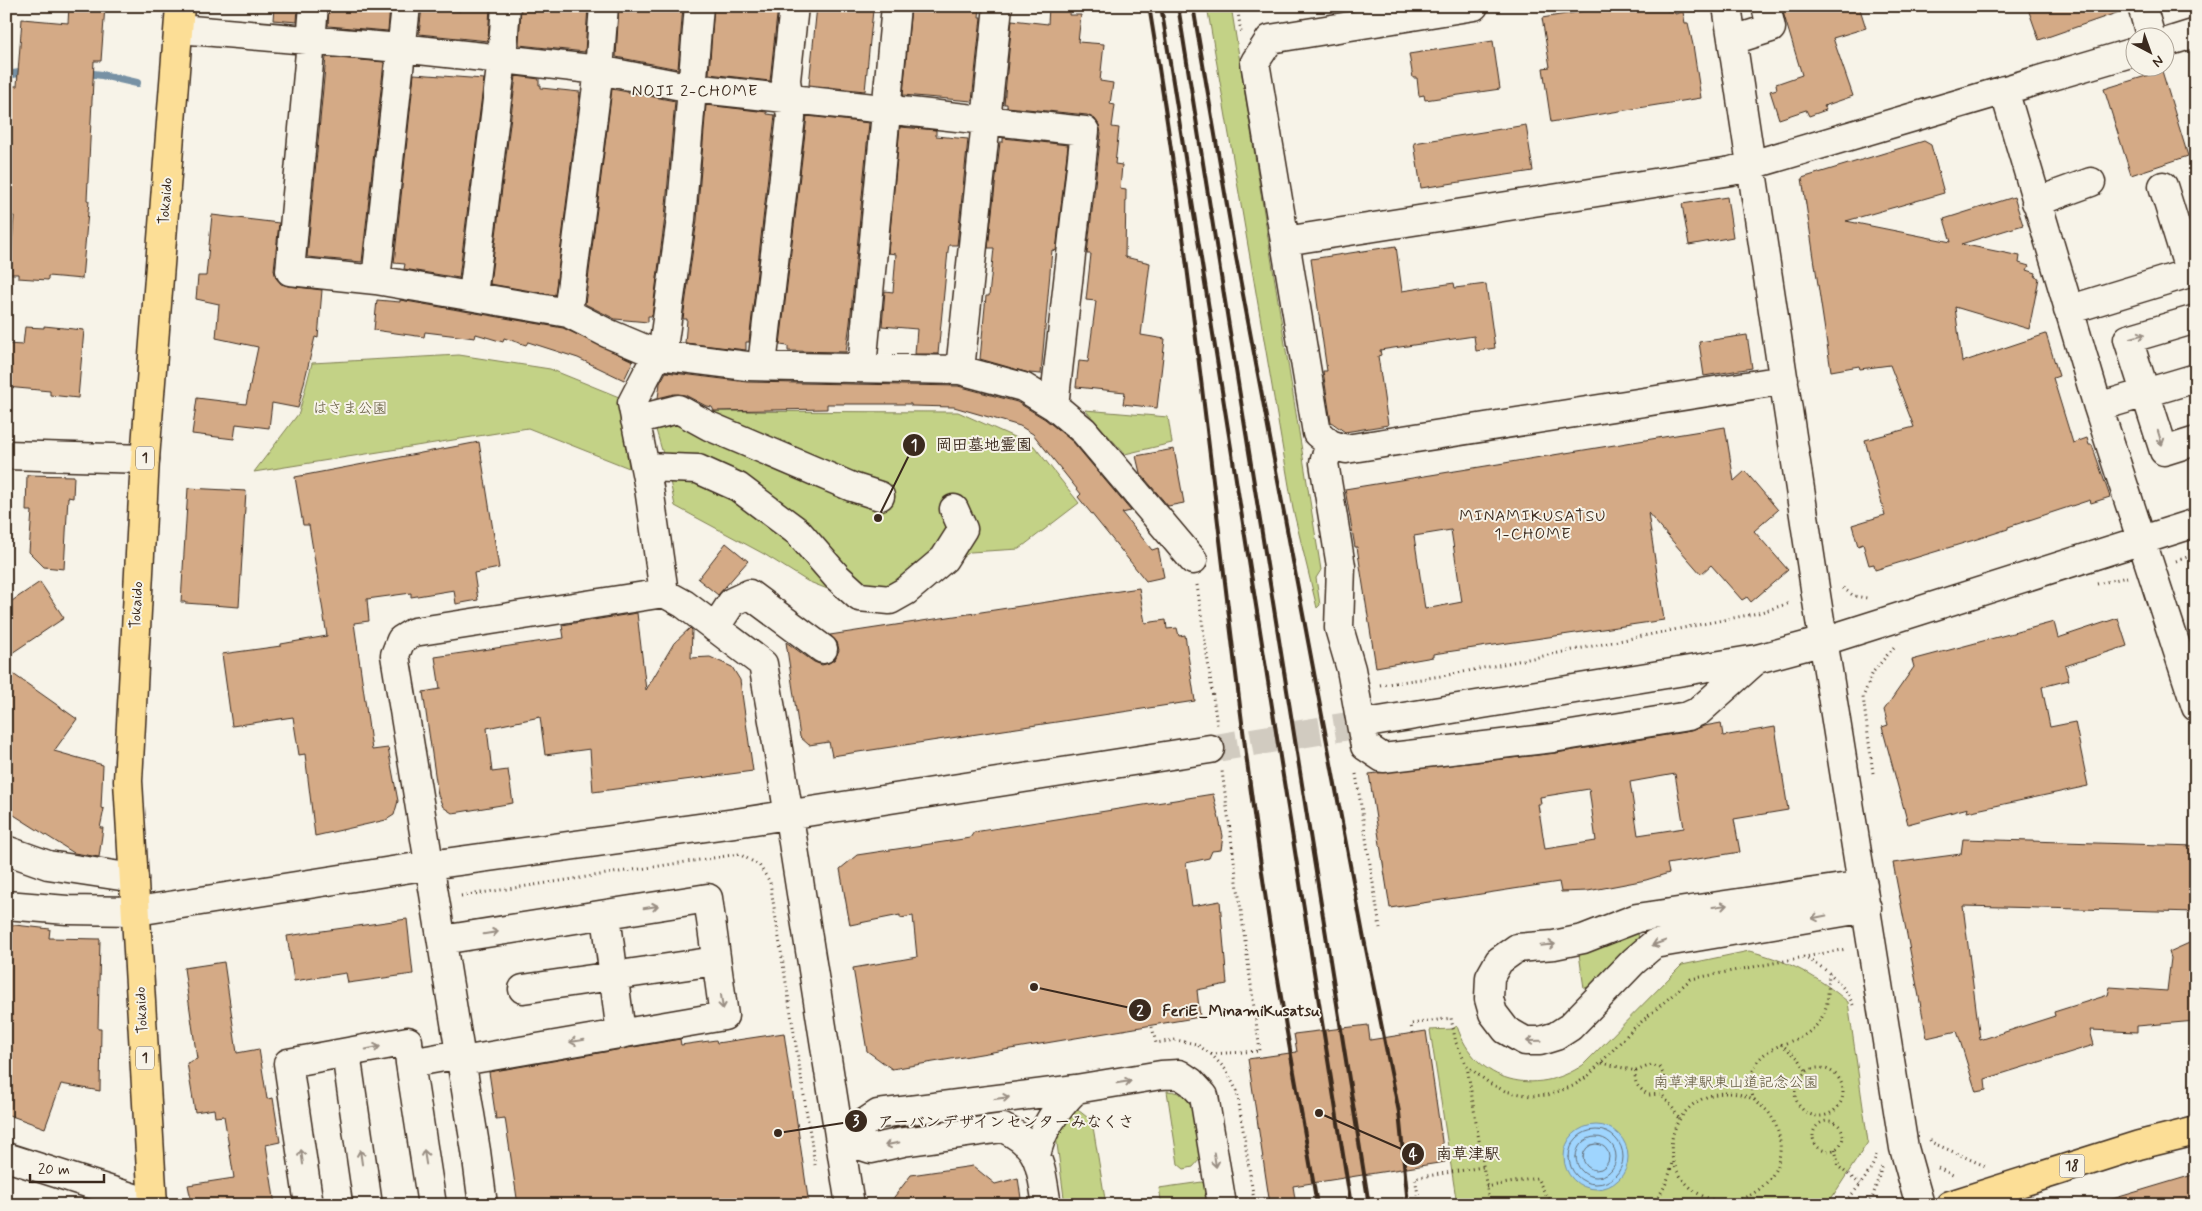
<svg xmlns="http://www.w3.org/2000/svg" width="2202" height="1211" viewBox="0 0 2202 1211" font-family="Mynerve,'Klee One',sans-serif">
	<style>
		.green { fill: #c3d286; stroke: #7f7e52 }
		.water { fill: #9fd5fe; stroke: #7791a4 }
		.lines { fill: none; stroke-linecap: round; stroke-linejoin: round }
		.shore { stroke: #636e78; stroke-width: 1 }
		.stream { stroke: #7791a4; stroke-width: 8 }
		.building { fill: #d4aa86; stroke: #3b2a1e; fill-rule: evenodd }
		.minor-tunnel { stroke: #d1cbc0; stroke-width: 28; stroke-dasharray: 28 14; stroke-linecap: butt }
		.minor-casing { stroke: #3b2a1e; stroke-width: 31 }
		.major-casing { stroke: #3b2a1e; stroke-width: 31 }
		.highway-casing { stroke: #3b2a1e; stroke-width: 31 }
		.path { stroke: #3b2a1e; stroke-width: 3; stroke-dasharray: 1 4; stroke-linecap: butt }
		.minor { stroke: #f7f3e8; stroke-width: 28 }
		.major { stroke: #fcde96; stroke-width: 28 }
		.highway { stroke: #fcde96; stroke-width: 28 }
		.rail { stroke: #3b2a1e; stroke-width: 4 }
		.oneway { stroke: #998e83 }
		.labels { text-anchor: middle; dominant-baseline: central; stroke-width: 4; stroke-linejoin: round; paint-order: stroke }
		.shield { fill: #f7f3e8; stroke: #73665b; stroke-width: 1 }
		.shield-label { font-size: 14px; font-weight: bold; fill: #3b2a1e }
		.street-label { font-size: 15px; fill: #3b2a1e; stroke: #f7f3e8 }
		.park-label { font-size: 15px; fill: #5d5438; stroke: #f7f3e8 }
		.neighbourhood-label { font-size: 16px; letter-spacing: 1px; fill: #3b2a1e; stroke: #f7f3e8 }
		.leader { fill: none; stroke: #3b2a1e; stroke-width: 2 }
		.callout-dot { fill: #3b2a1e; stroke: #f7f3e8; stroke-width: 2 }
		.mark-label { font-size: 15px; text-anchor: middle; font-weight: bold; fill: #fff }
		.callout-label { font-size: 16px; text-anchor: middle; font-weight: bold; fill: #3b2a1e; stroke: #f7f3e8; stroke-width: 4; stroke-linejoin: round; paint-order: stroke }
	</style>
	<rect width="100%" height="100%" fill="#f7f3e8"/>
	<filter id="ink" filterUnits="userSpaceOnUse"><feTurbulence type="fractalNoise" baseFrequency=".02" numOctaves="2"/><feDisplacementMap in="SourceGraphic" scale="10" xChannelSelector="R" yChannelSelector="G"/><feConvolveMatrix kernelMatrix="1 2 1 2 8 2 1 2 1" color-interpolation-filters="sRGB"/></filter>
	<g filter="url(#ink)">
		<path class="green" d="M1207,6H1231L1321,570L1316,578L1320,605L1317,608L1293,509Z
			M459,355L550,369L619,397L629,468L528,428L254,472L299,413L312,363Z
			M1085,410L1168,417L1172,443L1125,454Z
			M660,411L958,412L1034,446L1079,503L1019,549L970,552L896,604L848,597L807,581L764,554L675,506L668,471L654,423Z
			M1638,932L1639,942L1589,987L1584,988L1579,954L1608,945Z
			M1749,951C1787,960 1819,977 1848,1002L1868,1142L1827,1205H1457L1430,1030L1452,1029L1457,1026C1475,1083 1536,1097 1583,1065L1682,965Z
			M1167,1091C1200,1091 1197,1135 1200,1159L1193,1167L1184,1169L1178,1164Z
			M1078,1110L1092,1121L1106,1205H1065L1056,1136L1070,1113Z
			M1202,1182L1206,1186L1207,1205H1162L1159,1188Z"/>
		<path class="water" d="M1564 1157a32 32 0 1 1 64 0a32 32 0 1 1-64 0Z"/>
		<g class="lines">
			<path class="shore" d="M1569 1157a27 27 0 1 1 54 0a27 27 0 1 1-54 0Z
				M1576 1157a20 20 0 1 1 40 0a20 20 0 1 1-40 0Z
				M1583 1157a13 13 0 1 1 26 0a13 13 0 1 1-26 0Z"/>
			<path class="stream" d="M85,73L102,75L137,83
				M6,75L26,72"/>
		</g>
		<path class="building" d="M69,6H105L101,61H94L87,200L89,201L82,279L48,276V280L18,278V274H10L14,216H8L11,177H6V86H17L22,19L68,23Z
			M274,6H298L297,22L273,20Z
			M329,6H390L388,31L328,26Z
			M460,6H490L488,41L419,34L422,7L460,11Z
			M521,6H588L585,52L519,45Z
			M619,6H683L678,69L616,57Z
			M714,6H778L770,81L709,74Z
			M817,6H843L873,10L865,91L809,85Z
			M911,6H980L979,17H981L972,101L903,95Z
			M1049,6H1070L1069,15H1081L1078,42L1104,44L1100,81L1113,83L1110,104L1115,105L1112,127L1119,128L1115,164L1122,165L1120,189L1126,190L1125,257L1150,263L1141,335L1165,339L1157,408L1123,404L1125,392L1076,387L1079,361L1088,362L1096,301L1086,300L1091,254H1087L1101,133L1099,125L1095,119L1087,115L1007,107V104H1004L1012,20L1048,24Z
			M1614,6H1666L1667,11L1674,10L1675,14L1683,12L1685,23H1688L1693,45L1701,98L1551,122L1543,68L1550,67L1542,18Z
			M1803,6H1859L1866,28L1833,38L1853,96L1824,106L1826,110L1809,116L1806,110L1779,119L1770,91L1777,89L1776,84L1802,75L1783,12Z
			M2027,6H2124L2125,10L2039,40Z
			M1493,41L1500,89L1425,100L1424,95L1419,96L1417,78H1413L1409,54Z
			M326,57L384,62L362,262L307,257Z
			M2162,71L2188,156L2131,175L2104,89Z
			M414,74L484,79L459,278L404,269L405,264L394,263Z
			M516,76L539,79V85H541V88L580,92L555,295L490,284Z
			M612,89L675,101L665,217L652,316H648V322L615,319L585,304Z
			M706,105L767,112V114L775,115L749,342H746V350L685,343L687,319H683L697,220Z
			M807,116L869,123L850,323L846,352L788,351V346L780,345Z
			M1526,125L1533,171L1421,188L1414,143Z
			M900,127L936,130V136L968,139L957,245H949L948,251L938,354H915L917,329L882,326L885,291L893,292L896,254L888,253Z
			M1003,138L1068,145L1056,251L1052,250L1041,374L1029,373L980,359L986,296H989L994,248H988L1000,142H1003Z
			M1924,141L1931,145L1944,193L1846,221L1951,242L1944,219L2014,197L2023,225L1961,244L2020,256L2019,263L2029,266L2027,270L2036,273L2035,277L2039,278L2029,329L1955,307L1962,362L2046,334L2059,376L2053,378L2073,443L2087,438L2089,445H2092L2110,497L2091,503L2090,500L2008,527V529L1974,540L1875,570L1874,564L1869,565L1863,544L1858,546L1852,525L1885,515L1865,440L1914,427L1890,365L1860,369L1859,366L1831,371L1802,178Z
			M1727,197L1733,237L1689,245L1682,204Z
			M212,215L279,223L274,270L276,278L281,284L288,286L322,290L318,338L315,337L298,408L272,403L269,428L236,424L234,439L192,434L197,398L246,404L258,347L216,338L219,304L196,299L198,276H206Z
			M1396,246L1402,291L1454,283L1455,288L1486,284L1495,348L1476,351L1474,336L1380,350L1381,355L1378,356L1388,425L1345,432L1331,422L1323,371H1327L1311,259Z
			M377,300L400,302V300L563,328L633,361L624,380L578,358L528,342L526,345L504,338L503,342L476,334L475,338L425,332L424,337L374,330Z
			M44,326L84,330L78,398L50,395V391L6,387V344L23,345L25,327L44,328Z
			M1747,335L1752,368L1704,376L1699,342Z
			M666,372L747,382L958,386L1017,402L1045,419L1073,442L1131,511L1122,513L1152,550L1158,548L1164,577L1146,581L1078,497L1081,494L1033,434L1020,426L954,407L911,406V404H827V409L714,411L712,407L706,406L685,395L674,394L658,398L660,383Z
			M1725,427L1734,481L1745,471L1778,510L1754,531L1788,570L1751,602L1747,597L1742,600L1711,565L1701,574L1648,513L1664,620L1433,654V657L1376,667L1357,547H1355L1345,489ZM1451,530L1462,602L1425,609L1414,536Z
			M479,442L499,568L474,573L478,600L456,604L454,590L411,597V593L367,599L369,621L354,623L372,750L388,748L398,801L394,815L386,820L315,836L305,754L299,755L293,717L232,726L222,654L281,646V644L327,636L309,525H303L295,477Z
			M1174,449L1184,503L1168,506L1140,473L1136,456Z
			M27,475L74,476L73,498L68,497L64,569L44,567L29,552L32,511H26Z
			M188,488L246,491L239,607L185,603V602H181Z
			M726,543L748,561L718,595L698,579Z
			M40,582L64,618L6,657V605Z
			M1139,588L1145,623L1166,620L1167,629L1177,628L1179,636L1185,635L1195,701L832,756L829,742L809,745L800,737L786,642L814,662L822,665L829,663L835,659L839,650L837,642L830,635Z
			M637,613L646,690L674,643L690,628L692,630L691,658L710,657L732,667L740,680L753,771L593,792L590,749L545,755L540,717L487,728L492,772L508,770L513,803L460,812L452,813L443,807L438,795L423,692L440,689L435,657L564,638L562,625Z
			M2118,618L2127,646L2065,666L2069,680L2042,687L2050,727L2075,722L2088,786L1967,812L1968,808L1908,824L1882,727L1888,725L1884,710L1914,667L1912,660L2054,622L2058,638Z
			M6,669L77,719L54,751L103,765L101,808L104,809L100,828H103L99,857L74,853L6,810Z
			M1721,723L1723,736L1775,727L1788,810L1734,819L1740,852L1667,864L1669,873L1646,880L1588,891L1561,892L1559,882L1390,908L1369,774L1556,753L1691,731L1704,726ZM1675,774L1684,828L1638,835L1630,782ZM1589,789L1596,841L1545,849L1538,804H1541L1540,797Z
			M1213,794L1223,836L1221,850L1212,851L1209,858L1186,863L1192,906L1220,901L1227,984L1197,990L1200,1017L892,1069L867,1051L853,968L917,957L913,916L900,918V915L850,925L840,869L857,855L970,838L974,832Z
			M1963,839L2196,846V912L1963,906L1980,1040L2055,1016L2054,1012L2108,995L2110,987L2167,991L2171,958L2169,952L2196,940V1021L2137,1026V1032L2090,1030L2094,1045L1985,1079L1986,1090L1976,1092L1957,1031L1927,1038L1893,863L1961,854Z
			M407,919L413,974L348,983L346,973L294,981L287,936Z
			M6,924L50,929L49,938L100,939L98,1029H101L100,1091L61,1084L45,1128L6,1114Z
			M224,962L237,1053L259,1049L267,1099L273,1098L280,1142L266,1145L275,1205H192L188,1185L234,1178L224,1116L215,1117L214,1109L195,1112L187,1063L197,1059L184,968Z
			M1368,1025L1370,1040L1426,1031L1445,1162L1293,1186L1296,1205H1270L1248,1059L1297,1052L1294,1034Z
			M784,1033L809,1205H518L505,1118L496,1119L489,1072L680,1039L681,1045L716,1040L717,1043Z
			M973,1166L995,1184L1018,1178L1022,1205H888L911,1175Z
			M2196,1174V1205H2110L2109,1200Z"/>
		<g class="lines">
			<path class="minor-tunnel" d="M1210,749L1373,722"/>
			<g class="minor-casing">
				<path id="minor" d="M1474,6L1270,39L1255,62L1317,433L1330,444L1346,449L1784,380
					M1727,6L1816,595L1904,1148L1920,1205
					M2142,6L2151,38
					M179,29L400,48L502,59L599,70L692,88L1085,131L1054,406L1023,387L960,370L747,366L659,355L607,333L568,313L376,280L290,271L311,41L314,6
					M1733,40L1771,28L1766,6
					M2164,43L2196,33
					M2004,90L2098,407L2196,707
					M2163,186L2190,273
					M2036,202L2091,182
					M1285,241L1731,171L2134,52
					M376,280L406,6
					M473,295L502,59L506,6
					M2068,310L2196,271
					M568,313L599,70L604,6
					M2196,319L2128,339L2164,451L2196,441
					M762,365L791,117L786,80L794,6
					M862,367L896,6
					M960,370L998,6
					M1054,406L1084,431L1193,560
					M2098,407L2196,378
					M635,420L678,409L709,426L852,487L880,496
					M1330,444L1324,463L1341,566L1339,628L1351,669L1365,746L1383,758L1553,738L1688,716L1699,711L1757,659
					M6,455L145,459
					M645,467L698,469L738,487L798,532L837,577L859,597L890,600L906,591L944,559L963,529L954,509
					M664,593L649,488L632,403L664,341L681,219L699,6
					M715,628L732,602L749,594L823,649
					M1373,722L1757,659L1824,641L2196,523
					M6,850L48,865L134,878
					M1863,885L1637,918L1583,939L1554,945L1517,948L1499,961L1490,977L1489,999L1493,1013L1506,1030L1525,1041H1540L1556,1036L1570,1027L1634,961L1654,944L1867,908
					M6,905L67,910L137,911L430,865L735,823L1210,749
					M606,915L621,1034
					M442,940L708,898L724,1016L462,1061
					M523,989L716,961
					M346,1053L368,1205
					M410,1063L432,1205
					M840,1139L878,1114L1076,1089L1161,1075L1179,1074L1191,1082L1204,1096L1222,1205
					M840,1139L871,1149L903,1142L1003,1128C1042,1146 1040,1166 1047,1205
					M1036,1156C1041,1129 1057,1108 1076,1089
					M6,1157L153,1204
					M309,1205L288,1063L408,1041L410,1063L461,1054
					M483,1205L476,1151L395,655L401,640L414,632L664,593L684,604L763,664L781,766L850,1205"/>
			</g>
			<g class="major-casing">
				<path id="major" d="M1950,1205L2139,1145L2196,1131"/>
			</g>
			<g class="highway-casing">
				<path id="highway" d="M153,1205L128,781L145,459L180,6"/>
			</g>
			<path class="path" d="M1237,6L1241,32
				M2176,561L2196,554
				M2097,584L2127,577
				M1197,585L1217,725
				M1843,588L1854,596L1867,598
				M1380,685L1448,675L1758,613L1790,603
				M1873,773L1863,697L1873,672L1894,647
				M1356,774L1380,928
				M461,896L739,854L759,865L770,882L815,1165
				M1803,957C1824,966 1844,983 1853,1005
				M1152,1027L1156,1043L1176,1040L1196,1044L1211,1054L1226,1070L1237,1091L1254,1200L1269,1198
				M1412,1033L1411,1024L1451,1018L1456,1043L1467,1066L1489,1083L1505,1091L1531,1096L1548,1095L1573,1086L1588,1076L1633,1029L1691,979L1846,949
				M1781,1044L1799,1059L1807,1072
				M1211,1054L1260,1051L1222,771
				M1602,1063L1636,1071C1633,1083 1638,1088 1649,1095L1661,1094L1671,1105L1679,1119
				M1467,1066L1489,1202
				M1795 1092a24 24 0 1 1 48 0a24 24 0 1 1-48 0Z
				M1636,1071L1651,1065L1660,1068L1667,1081L1661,1094
				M1755,1100C1695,1070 1641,1144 1691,1188C1702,1198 1716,1202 1730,1201C1749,1199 1767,1187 1775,1170C1784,1152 1781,1130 1769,1113C1765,1108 1759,1105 1755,1101C1750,1094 1751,1079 1753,1071C1765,1035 1812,1050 1825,1010C1829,999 1828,985 1829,973
				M1813 1136a15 15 0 1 1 30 0a15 15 0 1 1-30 0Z
				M1930,1140L1931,1142L1985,1166
				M1835,1149L1839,1167L1860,1184
				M1938,1168L1955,1176
				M1486,1187L1537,1178L1546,1195L1554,1205
				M1714,1200V1205
				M1420,1205L1415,1178L1483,1167
				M1478,1205L1489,1202L1506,1205
				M1652,1205C1663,1192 1670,1178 1672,1161
				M1842,1205C1853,1194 1877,1167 1876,1152
				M1867,1205L1873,1196L1882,1166"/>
			<use href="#minor" class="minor"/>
			<use href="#major" class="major"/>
			<use href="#highway" class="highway"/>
			<path class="rail" d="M1149,6C1201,318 1225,634 1273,947C1286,1033 1303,1119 1317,1205
				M1161,6L1351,1205
				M1178,6L1369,1205
				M1193,6L1235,252L1363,934L1399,1112L1408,1205"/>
		</g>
		<defs><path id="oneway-shaft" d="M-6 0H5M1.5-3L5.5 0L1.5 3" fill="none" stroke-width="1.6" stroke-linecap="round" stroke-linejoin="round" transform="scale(1.25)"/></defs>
		<g class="oneway">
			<use href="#oneway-shaft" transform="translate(2138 336) rotate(-16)"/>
			<use href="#oneway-shaft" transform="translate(2160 438) rotate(73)"/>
			<use href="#oneway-shaft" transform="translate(1720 906) rotate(-8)"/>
			<use href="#oneway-shaft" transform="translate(651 907) rotate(-9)"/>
			<use href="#oneway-shaft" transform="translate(1819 917) rotate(169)"/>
			<use href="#oneway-shaft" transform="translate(491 933) rotate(-9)"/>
			<use href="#oneway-shaft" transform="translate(1659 943) rotate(161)"/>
			<use href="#oneway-shaft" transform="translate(1548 945) rotate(-6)"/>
			<use href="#oneway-shaft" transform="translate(722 1002) rotate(82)"/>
			<use href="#oneway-shaft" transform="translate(577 1041) rotate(170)"/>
			<use href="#oneway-shaft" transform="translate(1534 1041) rotate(179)"/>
			<use href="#oneway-shaft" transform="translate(373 1048) rotate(-11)"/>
			<use href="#oneway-shaft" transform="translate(1124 1082) rotate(-10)"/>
			<use href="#oneway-shaft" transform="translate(1002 1098) rotate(-7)"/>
			<use href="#oneway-shaft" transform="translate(892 1144) rotate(168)"/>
			<use href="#oneway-shaft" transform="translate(302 1157) rotate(-98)"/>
			<use href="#oneway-shaft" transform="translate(361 1157) rotate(-98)"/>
			<use href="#oneway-shaft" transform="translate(425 1157) rotate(-99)"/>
			<use href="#oneway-shaft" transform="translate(1215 1160) rotate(81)"/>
		</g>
	</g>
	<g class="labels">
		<g class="shield">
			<rect x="136" y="446.5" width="18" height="23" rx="4"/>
			<rect x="136" y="1046.5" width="18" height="23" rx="4"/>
			<rect x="2059.5" y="1154.5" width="25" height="23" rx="4"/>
		</g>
		<g class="shield-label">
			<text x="145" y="458">1</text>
			<text x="145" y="1058">1</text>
			<text x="2072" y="1166">18</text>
		</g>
		<g class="street-label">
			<text transform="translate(166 201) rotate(-86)">Tokaido</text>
			<text transform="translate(137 605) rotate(-87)">Tokaido</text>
			<text transform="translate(142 1010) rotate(-93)">Tokaido</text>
		</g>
		<g class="park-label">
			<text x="350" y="409">はさま公園</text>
			<text x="1736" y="1083">南草津駅東山道記念公園</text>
		</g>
		<g class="neighbourhood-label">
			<text x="695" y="91">NOJI 2-CHOME</text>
			<text x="1533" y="516">MINAMIKUSATSU<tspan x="1533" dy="18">1-CHOME</tspan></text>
		</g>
	</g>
	<path class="leader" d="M878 518L914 445M1034 987L1140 1010M778 1133L856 1121M1319 1113L1413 1154"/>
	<g class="callout-dot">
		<circle cx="878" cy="518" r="5"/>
		<circle cx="1034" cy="987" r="5"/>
		<circle cx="778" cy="1133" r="5"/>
		<circle cx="1319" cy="1113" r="5"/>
		<circle cx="914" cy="445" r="12"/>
		<circle cx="1140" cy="1010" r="12"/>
		<circle cx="856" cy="1121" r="12"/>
		<circle cx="1413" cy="1154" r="12"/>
	</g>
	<g class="mark-label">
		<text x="914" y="450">1</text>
		<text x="1140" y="1016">2</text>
		<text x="856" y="1126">3</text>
		<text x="1413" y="1159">4</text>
	</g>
	<g class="callout-label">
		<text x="984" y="450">岡田墓地霊園</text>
		<text x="1241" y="1016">FeriE_MinamiKusatsu</text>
		<text x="1006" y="1127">アーバンデザインセンターみなくさ</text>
		<text x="1468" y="1159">南草津駅</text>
	</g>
	<rect width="2202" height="1211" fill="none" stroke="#f7f3e8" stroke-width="25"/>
	<rect x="12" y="12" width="2177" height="1186" fill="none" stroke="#3b2a1e" stroke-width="2" filter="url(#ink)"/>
	<g transform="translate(2150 52) rotate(139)"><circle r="24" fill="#f7f3e8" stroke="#aca397"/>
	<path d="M0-4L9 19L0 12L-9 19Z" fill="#3b2a1e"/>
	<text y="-8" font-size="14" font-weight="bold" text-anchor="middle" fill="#3b2a1e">N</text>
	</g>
	<path d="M30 1174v8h74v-8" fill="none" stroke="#3b2a1e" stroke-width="2.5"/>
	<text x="38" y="1174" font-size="15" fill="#3b2a1e" stroke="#f7f3e8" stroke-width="4" paint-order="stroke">20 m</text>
</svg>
